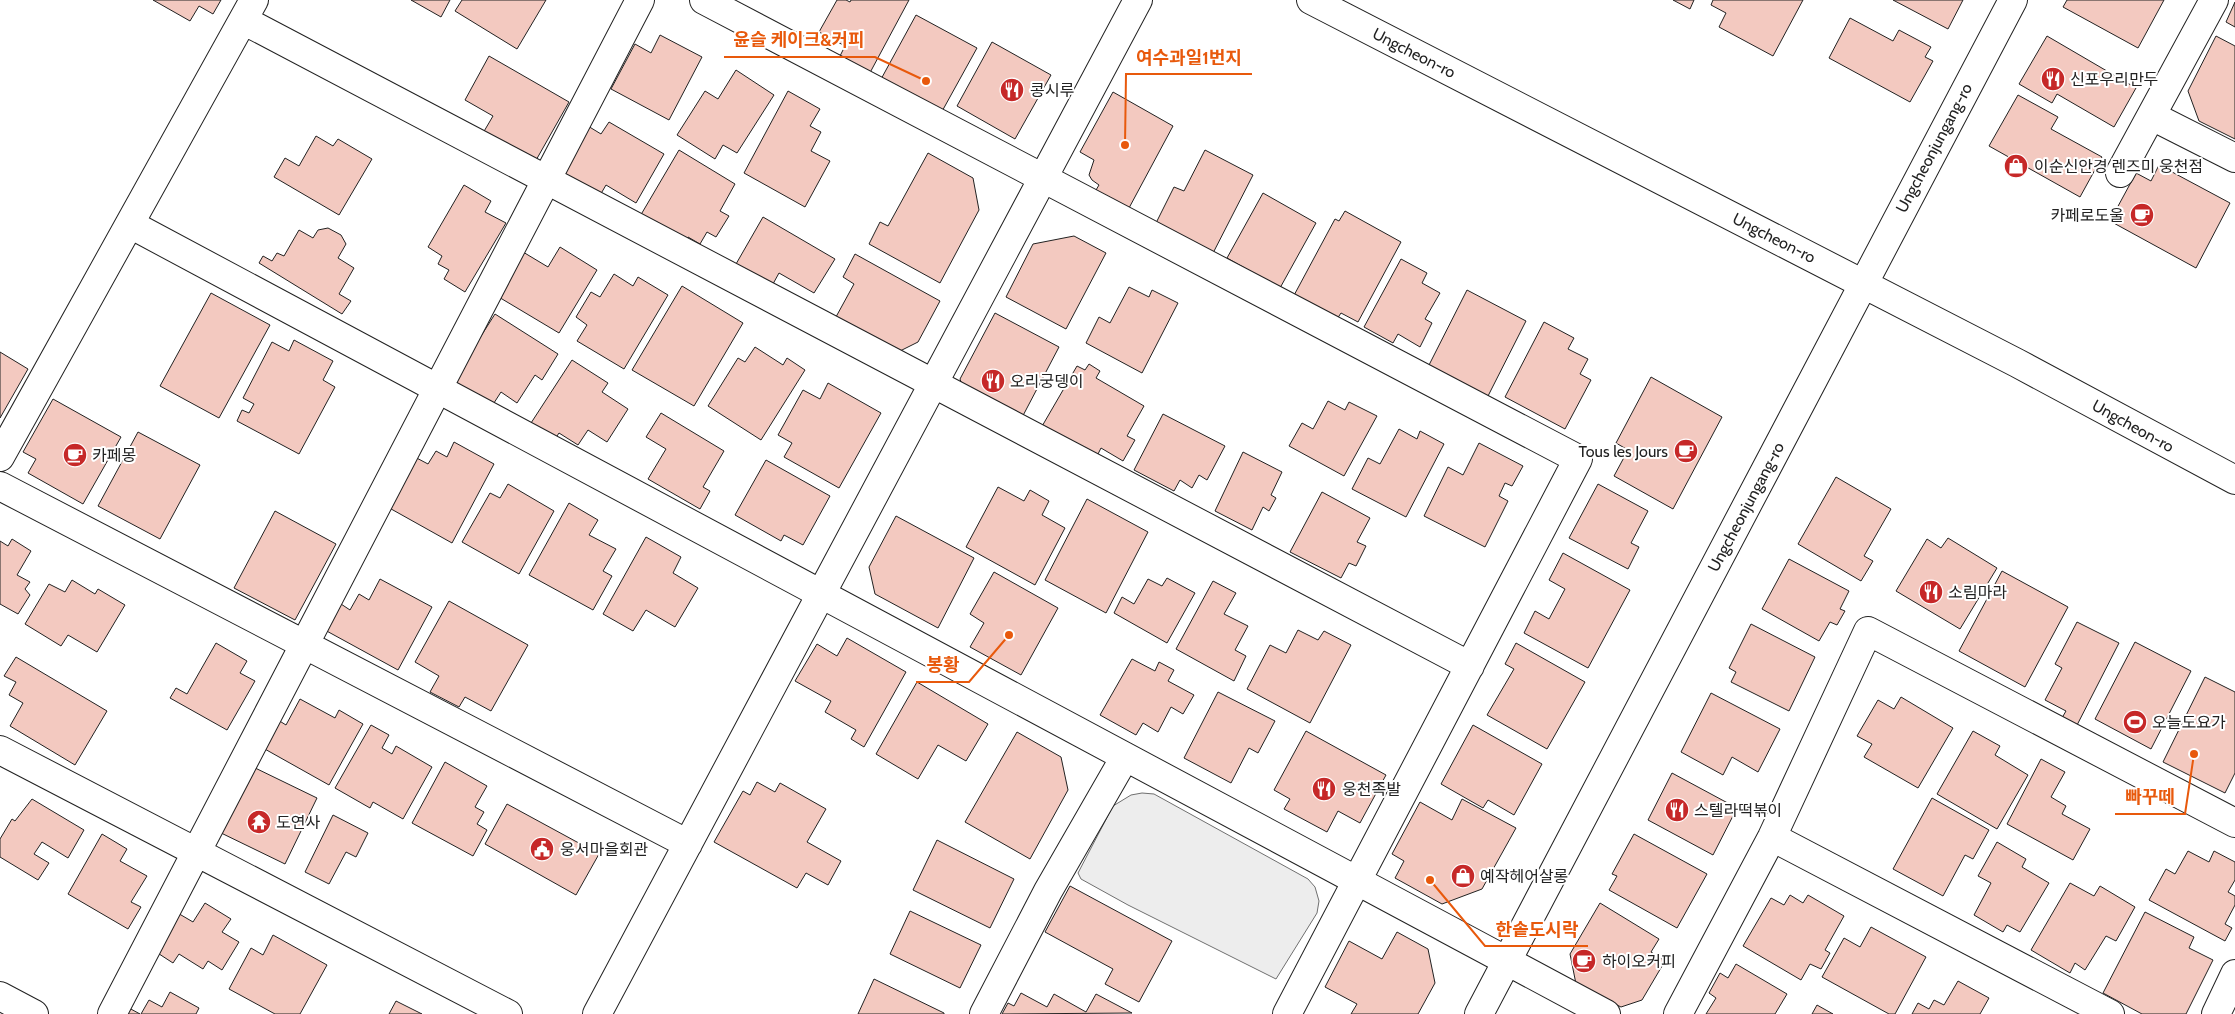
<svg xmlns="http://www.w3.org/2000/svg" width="2235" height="1014" viewBox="0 0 2235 1014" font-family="Cabin,'Noto Sans KR',sans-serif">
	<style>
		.parking { fill: #ededed; stroke: #6f6f6f }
		.building { fill: #f3c9c0; stroke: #222 }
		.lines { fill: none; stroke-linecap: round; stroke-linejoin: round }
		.minor-casing { stroke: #222; stroke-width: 30 }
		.minor { stroke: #fff; stroke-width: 28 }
		.labels { text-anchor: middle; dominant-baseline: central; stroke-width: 4; stroke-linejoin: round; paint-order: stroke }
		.street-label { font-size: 16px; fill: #222; stroke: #fff }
		.poi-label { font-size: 16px; fill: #222; stroke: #fff; text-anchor: start }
		.leader { fill: none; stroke: #e8590c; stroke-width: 2 }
		.callout-dot { fill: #e8590c; stroke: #fff; stroke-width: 2 }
		.callout-label { font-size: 18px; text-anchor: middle; font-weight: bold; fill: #e8590c; stroke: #fff; stroke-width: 4; stroke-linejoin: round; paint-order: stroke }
	</style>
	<rect width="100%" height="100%" fill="#fff"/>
	<path class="parking" d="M1142,793L1154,794L1308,879L1315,887L1319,901L1317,913L1276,979L1128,905L1081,879L1078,873L1113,806L1131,795Z"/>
	<path class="building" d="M153,0H221L213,14L199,6L190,21Z
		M411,0H450L441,17Z
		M462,0H546L517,49L455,11Z
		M837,0H846L850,2L851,0H909L865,82L835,66L845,46L819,32Z
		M1673,0H1694L1690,9Z
		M1713,0H1803L1773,56L1719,27L1726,13L1711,5Z
		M1893,0H1963L1948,29Z
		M2067,0H2164L2138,48L2063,7Z
		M2235,2V27L2226,22Z
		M916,15L977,48L940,115L880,81Z
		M1850,18L1893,41L1899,30L1931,47L1925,57L1933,61L1910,102L1829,58Z
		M660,35L702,57L669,120L611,89L635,44L651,53Z
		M2047,36L2136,88L2114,127L2057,94L2052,103L2019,84Z
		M2216,36L2235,46V139L2199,121L2188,91Z
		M992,42L1051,75L1015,139L957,106Z
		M489,56L569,102L535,162L483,133L493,116L465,100Z
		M736,70L774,95L737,153L723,145L715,159L677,135L705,91L718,99Z
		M788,91L820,109L810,126L821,132L811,151L830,161L805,207L744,173Z
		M1113,92L1173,126L1129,208L1096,190L1099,185L1092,180L1089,175L1094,160L1080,152Z
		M2018,95L2058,117L2051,129L2102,157L2080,197L1989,146Z
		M609,122L664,154L636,203L606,185L599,197L555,171L583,123L601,134Z
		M316,136L333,146L338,139L372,159L339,215L274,177L285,158L299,166Z
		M679,150L735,184L720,211L729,216L716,237L707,232L700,244L688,237L683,245L639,218Z
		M1205,150L1253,175L1210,259L1153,229L1174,187L1184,191Z
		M928,153L973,178L979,210L940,283L869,244L880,222L888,226Z
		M2159,165L2230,203L2196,268L2110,221L2136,173L2151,181Z
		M464,185L491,201L485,212L506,223L465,292L444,279L449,270L438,264L442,256L428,247Z
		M1263,193L1316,223L1280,288L1227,258Z
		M1345,211L1401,242L1358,322L1341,313L1335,322L1292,299L1335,219L1339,221Z
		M763,217L835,259L814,293L779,273L768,293L732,271Z
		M328,228L341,235L346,244L338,258L354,268L339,294L351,301L342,314L259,263L263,256L272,261L277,253L284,256L299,230L313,238L318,230Z
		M1074,236L1106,253L1066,329L1006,297L1033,244Z
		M560,247L597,270L559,333L497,296L523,252L548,267Z
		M855,254L940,301L918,342L888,357L831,326L854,284L843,277Z
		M1401,259L1427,273L1422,283L1440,293L1425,319L1432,323L1420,347L1398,334L1393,343L1364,327Z
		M614,274L633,286L638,277L668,295L624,369L577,341L587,325L576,317L591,292L600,297Z
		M682,286L743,323L694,406L632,370Z
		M1129,287L1149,297L1152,290L1178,303L1142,373L1086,343L1099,317L1110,323Z
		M1467,290L1526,321L1487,398L1428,367Z
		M211,293L270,325L219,418L160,386Z
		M995,313L1059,347L1017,427L967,400L960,379Z
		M495,314L558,354L542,380L535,375L517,403L501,392L492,406L453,380Z
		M1544,322L1574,338L1568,349L1588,359L1580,374L1591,380L1565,429L1505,397Z
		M294,340L333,361L323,380L335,387L299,454L237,421L242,410L249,413L254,404L243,398L272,342L289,351Z
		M755,347L783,365L787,358L805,370L761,440L708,406L738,358L745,362Z
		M0,352L28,369L0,418Z
		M572,360L608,383L602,392L628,409L607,442L588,430L578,445L559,433L555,439L531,423Z
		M1089,364L1100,371L1096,378L1144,406L1127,436L1135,440L1123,461L1101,448L1095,460L1041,428L1077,366L1085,370Z
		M1651,377L1722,417L1673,509L1614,476L1628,450L1616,443Z
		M828,383L881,413L839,488L784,457L792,443L778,435L803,390L820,399Z
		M53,399L121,437L83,504L28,473L36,459L23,452Z
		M1328,401L1345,410L1349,402L1377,416L1344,476L1289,446L1302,423L1313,429Z
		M661,413L724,451L703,487L710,491L700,509L648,479L666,449L646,437Z
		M1163,414L1225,446L1207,480L1199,475L1192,488L1180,480L1174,491L1134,470Z
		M1399,429L1417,439L1420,431L1444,444L1406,517L1352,489L1368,458L1380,464Z
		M138,432L200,465L160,539L98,506Z
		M454,442L494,464L452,543L384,505L411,455L428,464L436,451L447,457Z
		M1479,443L1523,466L1512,486L1505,483L1499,496L1508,501L1485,547L1424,516L1448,467L1463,475Z
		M1243,452L1282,472L1271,495L1276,498L1269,511L1263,507L1252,530L1215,511Z
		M766,460L830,496L803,545L784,535L781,541L735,515Z
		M1836,477L1891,509L1864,556L1873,561L1861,581L1798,544Z
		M508,484L554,511L519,574L462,542L490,493L500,498Z
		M1598,484L1648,511L1631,543L1639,547L1628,569L1569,538Z
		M998,487L1024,501L1030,490L1049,501L1042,515L1065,528L1035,585L966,547Z
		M1322,492L1370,518L1357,542L1366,546L1356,566L1349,563L1341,578L1290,552Z
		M1087,499L1148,532L1106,613L1045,580Z
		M569,503L598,520L589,535L616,549L603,571L612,576L593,610L529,575Z
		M275,511L336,544L295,620L234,588Z
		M896,516L974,558L938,628L875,594L869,567Z
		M646,537L681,557L673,573L698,588L675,627L646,610L633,631L603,614Z
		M1948,538L1997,568L1960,629L1896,591L1927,539L1941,548Z
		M12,539L31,551L17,575L30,582L25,589L30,595L18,614L0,604V541L8,546Z
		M1563,553L1630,590L1588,668L1524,633L1535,611L1549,619L1565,589L1549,580Z
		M1789,559L1849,591L1840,609L1845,611L1837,625L1830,622L1819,641L1762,609Z
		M2002,571L2068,607L2025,687L1959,651Z
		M994,572L1058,608L1021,675L970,647L984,623L970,614Z
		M1167,578L1195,593L1167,643L1114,613L1122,597L1134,604L1148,579L1162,586Z
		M380,579L432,607L398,670L323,629L338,602L350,610L359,594L369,600Z
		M72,580L95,594L98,589L125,605L97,652L68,635L61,646L25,624L49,584L65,592Z
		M1213,581L1236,593L1224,614L1248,626L1235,650L1246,656L1234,681L1176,649Z
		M449,601L528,645L491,711L465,697L459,707L430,692L439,676L415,662Z
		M2077,622L2119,643L2074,731L2059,723L2066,711L2045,700L2062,668L2055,664Z
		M1751,624L1815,657L1789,711L1731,682L1736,672L1729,668Z
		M1298,630L1318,640L1324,631L1351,645L1310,723L1247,689L1270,645L1286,653Z
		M847,638L906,672L864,747L851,739L856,730L825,712L831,701L795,681L817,644L837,656Z
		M2135,642L2191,671L2151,749L2095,719Z
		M216,643L247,661L240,673L255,681L227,730L170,698L176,688L187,694Z
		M1516,643L1585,682L1547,749L1487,715L1514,669L1505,664Z
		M16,657L107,711L75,765L10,726L23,703L9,695L16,682L4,676Z
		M1132,659L1155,671L1159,662L1174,670L1168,681L1194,695L1183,714L1171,707L1158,732L1143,723L1136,735L1100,715Z
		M2205,677L2235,692V773L2225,793L2163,762Z
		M917,682L988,724L966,761L938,745L918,779L876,754Z
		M1218,692L1275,721L1258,753L1249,748L1231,783L1184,758Z
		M1711,693L1780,729L1758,772L1732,757L1723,775L1681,752Z
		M1901,697L1953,728L1918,788L1864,757L1872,744L1857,736L1878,700L1894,709Z
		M300,699L335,718L339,710L363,724L329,785L263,748L278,720L286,725Z
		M371,725L389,735L382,748L392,754L396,746L432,767L403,819L373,802L370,808L335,788Z
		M1473,725L1542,764L1514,815L1488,800L1483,808L1441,784Z
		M1306,731L1386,775L1360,823L1338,811L1327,832L1284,809L1290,799L1274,790Z
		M1973,731L2000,746L1995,755L2028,775L1997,829L1937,794Z
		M1017,732L1061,757L1068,790L1030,859L965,822Z
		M2041,759L2065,772L2051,797L2066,806L2062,814L2090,829L2073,860L2007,824Z
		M445,762L487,786L475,807L484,812L477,824L487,830L473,856L412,823Z
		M249,765L317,798L285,864L217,831Z
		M1672,773L1737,808L1713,855L1648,820Z
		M757,782L775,792L780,783L826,809L807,842L841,861L828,885L806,873L797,888L714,842L743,791L750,795Z
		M1932,798L1989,830L1973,859L1965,855L1943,896L1893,869Z
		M32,799L84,830L68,858L42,842L34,854L49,863L38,880L0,857V839L12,819L15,821Z
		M1462,799L1516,828L1482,889L1442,904L1395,878L1404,861L1392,854L1420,802L1452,820Z
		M507,804L599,854L576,895L485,844Z
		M333,815L368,833L356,857L346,852L329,884L305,872Z
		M102,834L127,849L120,861L147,876L131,902L141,907L128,929L68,894Z
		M1634,834L1707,874L1677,928L1609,890L1617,876L1612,874Z
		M937,840L1014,879L990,928L913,890Z
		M1997,842L2026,859L2022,867L2049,883L2020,932L2007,925L2003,932L1974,915L1991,883L1978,876Z
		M2188,851L2209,862L2214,851L2235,862V880L2228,892L2235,896V905L2225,924L2232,928L2225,941L2149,900L2166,869L2175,874Z
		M2070,883L2094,896L2100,886L2135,907L2116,941L2106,936L2085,970L2075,963L2070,973L2031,950Z
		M1070,886L1172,941L1139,1002L1105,984L1113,969L1045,932Z
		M1790,895L1803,903L1808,895L1844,916L1825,950L1830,953L1821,969L1810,964L1801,980L1743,946L1771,898L1784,905Z
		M205,903L231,919L222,932L239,942L222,970L208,961L203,969L179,954L173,963L153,950L176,912L193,922Z
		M1600,903L1659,939L1651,952L1665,961L1642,1000L1621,1007L1576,984L1570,954Z
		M910,911L981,945L960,988L890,954Z
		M2145,912L2194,937L2189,948L2213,960L2186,1014H2142L2103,993Z
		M1871,927L1926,957L1895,1014H1889L1822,977L1844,938L1860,947Z
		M1397,932L1428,949L1435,983L1418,1014H1351L1357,1004L1325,987L1349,941L1382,959Z
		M273,935L327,965L300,1014H275L229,989L251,948L263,955Z
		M1736,964L1787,994L1775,1014H1706L1716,998L1709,993L1720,973L1728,978Z
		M874,979L944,1013V1014H858Z
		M1958,981L1989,998L1980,1014H1912L1918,1003L1929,1009L1934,1000L1944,1005Z
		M170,992L199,1008L196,1014H141L149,1000L162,1007Z
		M1021,993L1047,1007L1054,994L1086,1012L1096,994L1132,1013L1002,1014L1008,1003L1014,1006Z
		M396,1001L422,1014H389Z
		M1817,1005L1833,1014H1812Z
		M129,1008L140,1014H126Z"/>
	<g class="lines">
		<g class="minor-casing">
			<path id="minor" d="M704,0L1578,459L1287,1014
				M1311,0L2017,363L2235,480
				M243,20L1470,666
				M2152,116L2235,158
				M2120,173L2214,0
				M130,224L1606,1014
				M0,457L254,0
				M0,486L688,844
				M0,750L508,1014
				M1772,837L2110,1014
				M0,996L34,1014
				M112,1014L640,0
				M597,1014L1138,0
				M984,1014L1048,891L1125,757
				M1479,1014L2013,0
				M1678,1014L1772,837L1868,631L2235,823
				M2216,1014L2235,974"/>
		</g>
		<use href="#minor" class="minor"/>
	</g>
	<defs>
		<g id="restaurant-disc" transform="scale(1.25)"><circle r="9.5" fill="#c62828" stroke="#fff"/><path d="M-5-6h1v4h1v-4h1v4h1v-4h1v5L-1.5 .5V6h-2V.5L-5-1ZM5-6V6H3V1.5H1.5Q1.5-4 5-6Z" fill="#fff"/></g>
		<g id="shop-disc" transform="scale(1.25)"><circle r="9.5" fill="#c62828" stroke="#fff"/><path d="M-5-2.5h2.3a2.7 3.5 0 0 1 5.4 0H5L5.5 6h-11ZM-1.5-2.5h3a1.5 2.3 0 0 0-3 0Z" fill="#fff"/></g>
		<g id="cafe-disc" transform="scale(1.25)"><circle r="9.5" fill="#c62828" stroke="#fff"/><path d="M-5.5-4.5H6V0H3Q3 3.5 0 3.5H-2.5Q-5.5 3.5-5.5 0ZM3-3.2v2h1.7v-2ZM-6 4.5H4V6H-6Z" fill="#fff"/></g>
		<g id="stadium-disc" transform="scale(1.25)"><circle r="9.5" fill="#c62828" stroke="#fff"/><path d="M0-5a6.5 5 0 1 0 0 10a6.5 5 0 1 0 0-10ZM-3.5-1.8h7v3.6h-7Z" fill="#fff"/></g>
		<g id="temple-disc" transform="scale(1.25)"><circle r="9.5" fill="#c62828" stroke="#fff"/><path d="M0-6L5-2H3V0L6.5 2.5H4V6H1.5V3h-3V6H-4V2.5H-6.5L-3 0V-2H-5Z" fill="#fff"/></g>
		<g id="civic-disc" transform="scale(1.25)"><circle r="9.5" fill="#c62828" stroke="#fff"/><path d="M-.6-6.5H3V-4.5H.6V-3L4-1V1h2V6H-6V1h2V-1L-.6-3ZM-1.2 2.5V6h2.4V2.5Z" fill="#fff"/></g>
	</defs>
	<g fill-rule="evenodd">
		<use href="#restaurant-disc" x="2053" y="79"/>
		<use href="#restaurant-disc" x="1012" y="90"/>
		<use href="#shop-disc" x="2016" y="166"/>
		<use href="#cafe-disc" x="2142" y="215"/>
		<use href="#restaurant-disc" x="993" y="381"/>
		<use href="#cafe-disc" x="1686" y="451"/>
		<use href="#cafe-disc" x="75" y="455"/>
		<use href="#restaurant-disc" x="1931" y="592"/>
		<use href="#stadium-disc" x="2135" y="722"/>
		<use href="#restaurant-disc" x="1324" y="789"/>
		<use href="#restaurant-disc" x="1677" y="810"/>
		<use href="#temple-disc" x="259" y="822"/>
		<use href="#civic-disc" x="542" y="849"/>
		<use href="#shop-disc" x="1463" y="876"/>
		<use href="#cafe-disc" x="1584" y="961"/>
	</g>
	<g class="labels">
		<g class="street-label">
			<text transform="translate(1414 53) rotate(27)">Ungcheon-ro</text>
			<text transform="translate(1934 148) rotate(-62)">Ungcheonjungang-ro</text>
			<text transform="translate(1774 238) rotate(27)">Ungcheon-ro</text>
			<text transform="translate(2133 426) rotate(29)">Ungcheon-ro</text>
			<text transform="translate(1746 507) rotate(-62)">Ungcheonjungang-ro</text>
		</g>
		<g class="poi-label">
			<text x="2070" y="79">신포우리만두</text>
			<text x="1030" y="90">콩시루</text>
			<text x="2034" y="166">이순신안경 렌즈미 웅천점</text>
			<text x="2124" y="215" text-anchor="end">카페로도울</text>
			<text x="1010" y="381">오리궁뎅이</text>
			<text x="1668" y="451" text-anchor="end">Tous les Jours</text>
			<text x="92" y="455">카페몽</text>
			<text x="1948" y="592">소림마라</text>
			<text x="2152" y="722">오늘도요가</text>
			<text x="1342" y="789">웅천족발</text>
			<text x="1694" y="810">스텔라떡볶이</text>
			<text x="276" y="822">도연사</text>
			<text x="560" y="849">웅서마을회관</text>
			<text x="1480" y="876">예작헤어살롱</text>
			<text x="1602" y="961">하이오커피</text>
		</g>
	</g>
	<path class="leader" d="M926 81L875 57H724M1125 145L1126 74H1252M1009 635L969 682H916M2194 754L2185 814H2115M1430 880L1485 946H1588"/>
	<g class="callout-dot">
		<circle cx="926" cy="81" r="5"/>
		<circle cx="1125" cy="145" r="5"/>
		<circle cx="1009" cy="635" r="5"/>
		<circle cx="2194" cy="754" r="5"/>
		<circle cx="1430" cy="880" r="5"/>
	</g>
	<g class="callout-label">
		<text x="799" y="46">윤슬 케이크&amp;커피</text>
		<text x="1189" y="64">여수과일1번지</text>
		<text x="943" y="671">봉황</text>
		<text x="2150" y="803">빠꾸떼</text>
		<text x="1537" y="936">한솥도시락</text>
	</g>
</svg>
